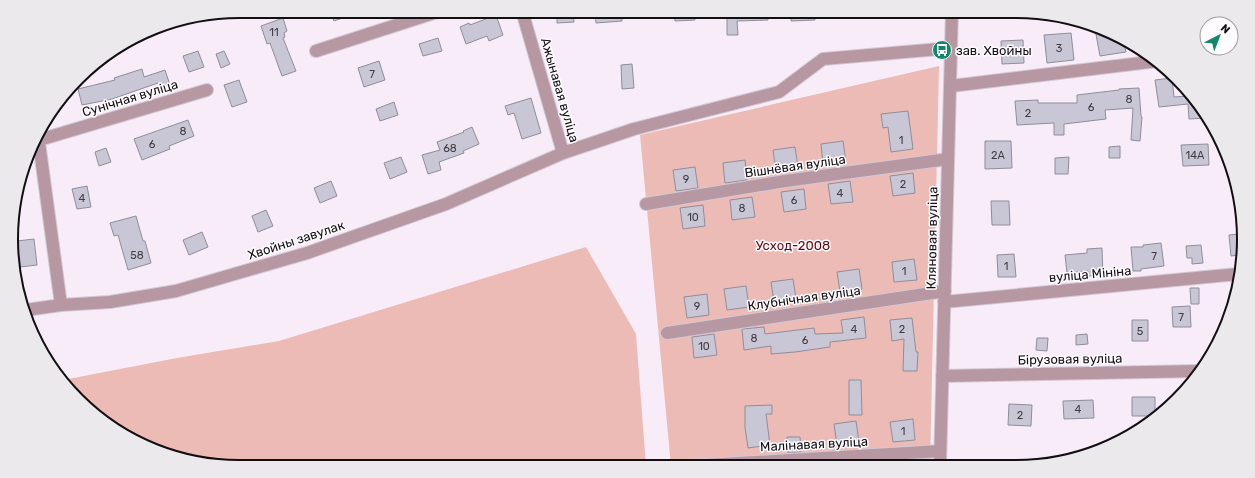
<svg xmlns="http://www.w3.org/2000/svg" width="1255" height="478" viewBox="0 0 1255 478" font-family="Rubik,sans-serif">
	<style>
		.green { fill: #edbbb6 }
		.building { fill: #c9c7d5; stroke: #8f8d9a }
		.lines { fill: none; stroke-linecap: round; stroke-linejoin: round }
		.minor-casing { stroke: #d2c8d3; stroke-width: 14 }
		.minor { stroke: #b797a2; stroke-width: 12 }
		.labels { text-anchor: middle; dominant-baseline: central; stroke-width: 3; stroke-linejoin: round; paint-order: stroke }
		.number-label { font-size: 11px; fill: #403c43 }
		.poi-label { font-size: 13px; fill: #120e12; stroke: #fefcff; text-anchor: start }
		.street-label { font-size: 13px; fill: #120e12; stroke: #fefcff }
		.park-label { font-size: 13px; fill: #660a0f; stroke: #fefcff }
		.rim { fill: none; stroke: #120e12; stroke-width: 2 }
	</style>
	<rect width="100%" height="100%" fill="#f7ecf8"/>
	<path class="green" d="M939,66L930,465L671,466L640,135Z
		M586,247L636,334L646,466L239,467L180,459L100,420L63,380L177,358L279,341Z"/>
	<path class="building" d="M330,11H359V12L334,21Z
		M557,11H573L574,22L557,23Z
		M595,11H622V21L596,23Z
		M674,11H695V20L675,21Z
		M727,11H768V20L737,21L738,35H727Z
		M791,11H815V20L791,21Z
		M496,15L503,35L489,41L487,36L466,44L460,27L469,23L470,25Z
		M283,18L287,31L284,33L285,37L283,38L296,71L282,76L270,43L267,44L261,26Z
		M1095,29L1124,43L1126,52L1100,56Z
		M1071,33L1074,60L1047,63L1044,35Z
		M438,38L442,51L423,56L419,44Z
		M1023,40L1024,63L1002,64L1001,41Z
		M198,51L204,67L189,72L183,56Z
		M224,51L230,64L221,68L216,54Z
		M379,61L385,80L364,87L358,68Z
		M632,64L634,88L622,89L621,65Z
		M142,69L144,77L165,70L171,88L161,92L158,83L112,99L82,105L78,89L115,80L114,78Z
		M1172,78L1174,97L1188,96L1207,118L1189,119L1188,104L1159,107L1155,80Z
		M239,80L247,102L232,107L224,85Z
		M1139,88L1141,116L1142,117L1140,141L1131,140L1133,108L1105,110L1106,119L1064,124V135H1054V123L1017,125L1015,101L1038,100V103H1077V95L1119,90V89Z
		M531,98L541,133L522,139L514,113L508,115L505,106Z
		M394,102L398,115L380,121L376,109Z
		M908,111L913,149L891,152L888,127L883,128L881,114Z
		M188,120L194,136L169,146L170,149L142,160L134,139Z
		M472,127L479,144L463,151L464,153L439,162L441,170L428,174L422,155L440,150L437,142L464,132L463,131Z
		M843,141L846,162L823,165L821,144Z
		M985,141H1011L1012,168L985,169Z
		M1208,144L1209,165L1183,166L1181,145Z
		M1120,146V158H1109V147Z
		M795,147L798,167L776,170L773,150Z
		M106,148L111,162L99,166L95,152Z
		M401,157L407,172L390,179L384,163Z
		M1069,157L1068,174H1055V158Z
		M745,160L747,180L725,183L723,163Z
		M695,167L698,188L676,191L673,170Z
		M913,173L915,193L893,196L890,176Z
		M331,181L337,196L320,203L314,188Z
		M850,181L853,202L831,204L828,184Z
		M87,186L91,207L77,209L72,189Z
		M804,189L806,209L784,212L781,192Z
		M752,197L755,217L732,220L730,200Z
		M991,201H1009L1010,225H992Z
		M703,205L705,226L683,229L680,208Z
		M266,210L273,226L258,232L252,216Z
		M136,216L143,241H145L151,263L128,270L118,235L114,236L110,223Z
		M202,232L208,247L189,255L183,240Z
		M1240,234L1239,255L1231,256L1229,235Z
		M34,239L37,265L20,267L17,241Z
		M1161,243L1164,266L1141,269V271H1133L1131,247H1143V245Z
		M1201,245L1203,263L1192,264V258H1187L1186,246Z
		M1102,248L1103,276H1088V271L1067,273L1065,255L1087,253V249Z
		M1014,254L1016,277H998L997,255Z
		M914,259L917,280L894,282L892,262Z
		M859,269L862,289L840,292L837,272Z
		M793,279L796,299L774,302L771,282Z
		M746,286L749,307L727,310L724,289Z
		M1190,288H1199V304H1191Z
		M707,294L709,315L687,318L684,297Z
		M1190,306L1191,327H1173L1172,307Z
		M864,317L866,338L830,342V347L795,352L771,354V346L744,350L742,329L764,327L765,334L814,328L815,334L843,333L841,320Z
		M912,318L916,352H918L917,371H903L904,339L892,341L890,320Z
		M1132,320H1148V341H1132Z
		M714,334L717,355L694,358L692,337Z
		M1087,334L1088,344L1076,345V335Z
		M1037,338H1048L1047,351L1036,350Z
		M849,380H861L862,415H849Z
		M1132,397H1155V416H1132Z
		M1093,400L1094,418L1064,419L1063,401Z
		M1009,404L1032,405L1031,426L1008,425Z
		M772,405V414H766L770,445L748,448L745,427V406Z
		M913,419L915,440L893,442L890,422Z
		M856,421L859,442L837,445L834,424Z
		M787,437H800L801,452L788,453Z"/>
	<g class="lines">
		<g class="minor-casing">
			<path id="minor" d="M522,11L563,153
				M316,51L440,11
				M951,86L1158,61
				M38,135L61,305
				M39,140L207,90
				M646,204L785,181L948,159
				M944,302L1238,274
				M26,310L61,305L110,302L176,291L307,253L446,204L563,153L634,129L779,92L823,59L951,48
				M667,333L945,291
				M942,376L1199,371
				M940,465L952,11
				M689,466L940,451"/>
		</g>
		<use href="#minor" class="minor"/>
	</g>
	<defs>
		<g id="bus-disc" transform="scale(1)"><circle r="9.5" fill="#118869" stroke="#fefcff"/><path d="M-5-6H5V4H4V6H2V4H-2V6H-4V4H-5ZM-3.5-4V0h7V-4ZM-3.5 1.2v1.5H-2V1.2ZM2 1.2v1.5H3.5V1.2Z" fill="#fff"/></g>
	</defs>
	<g fill-rule="evenodd">
		<use href="#bus-disc" x="942" y="50"/>
	</g>
	<g class="labels">
		<g class="number-label">
			<text x="274" y="32">11</text>
			<text x="1059" y="48">3</text>
			<text x="372" y="74">7</text>
			<text x="1129" y="99">8</text>
			<text x="1091" y="107">6</text>
			<text x="1028" y="113">2</text>
			<text x="183" y="131">8</text>
			<text x="901" y="140">1</text>
			<text x="152" y="144">6</text>
			<text x="450" y="148">68</text>
			<text x="998" y="155">2А</text>
			<text x="1195" y="155">14А</text>
			<text x="686" y="179">9</text>
			<text x="903" y="184">2</text>
			<text x="840" y="193">4</text>
			<text x="82" y="198">4</text>
			<text x="794" y="200">6</text>
			<text x="742" y="208">8</text>
			<text x="693" y="217">10</text>
			<text x="137" y="255">58</text>
			<text x="1154" y="256">7</text>
			<text x="1006" y="266">1</text>
			<text x="904" y="271">1</text>
			<text x="697" y="306">9</text>
			<text x="1181" y="317">7</text>
			<text x="854" y="329">4</text>
			<text x="902" y="329">2</text>
			<text x="1140" y="331">5</text>
			<text x="754" y="338">8</text>
			<text x="805" y="340">6</text>
			<text x="704" y="346">10</text>
			<text x="1078" y="409">4</text>
			<text x="1020" y="415">2</text>
			<text x="903" y="431">1</text>
		</g>
		<g class="poi-label">
			<text x="956" y="50">зав. Хвойны</text>
		</g>
		<g class="street-label">
			<text transform="translate(560 90) rotate(74)">Ажынавая вуліца</text>
			<text transform="translate(130 98) rotate(-17)">Сунічная вуліца</text>
			<text transform="translate(795 166) rotate(-8)">Вішнёвая вуліца</text>
			<text transform="translate(932 238) rotate(-89)">Кляновая вуліца</text>
			<text transform="translate(296 240) rotate(-18)">Хвойны завулак</text>
			<text transform="translate(1090 274) rotate(-5)">вуліца Мініна</text>
			<text transform="translate(804 298) rotate(-8)">Клубнічная вуліца</text>
			<text transform="translate(1070 359) rotate(-1)">Бірузовая вуліца</text>
			<text transform="translate(814 444) rotate(-3)">Малінавая вуліца</text>
		</g>
		<g class="park-label">
			<text x="793" y="245">Усход-2008</text>
		</g>
	</g>
	<path d="M0 0H1255V478H0ZM239 18H1016A221 221 0 0 1 1237 239V239A221 221 0 0 1 1016 460H239A221 221 0 0 1 18 239V239A221 221 0 0 1 239 18Z" fill="#ebe9ec" fill-rule="evenodd"/>
	<path class="rim" d="M239 18H1016A221 221 0 0 1 1237 239V239A221 221 0 0 1 1016 460H239A221 221 0 0 1 18 239V239A221 221 0 0 1 239 18Z"/>
	<g transform="translate(1219 36) rotate(42)"><circle r="19" fill="#fefcff" stroke="#a09da0"/>
	<path d="M0-3L7 15L0 10L-7 15Z" fill="#118869"/>
	<text y="-6" font-size="11" font-weight="bold" text-anchor="middle" fill="#120e12">N</text>
	</g>
</svg>
